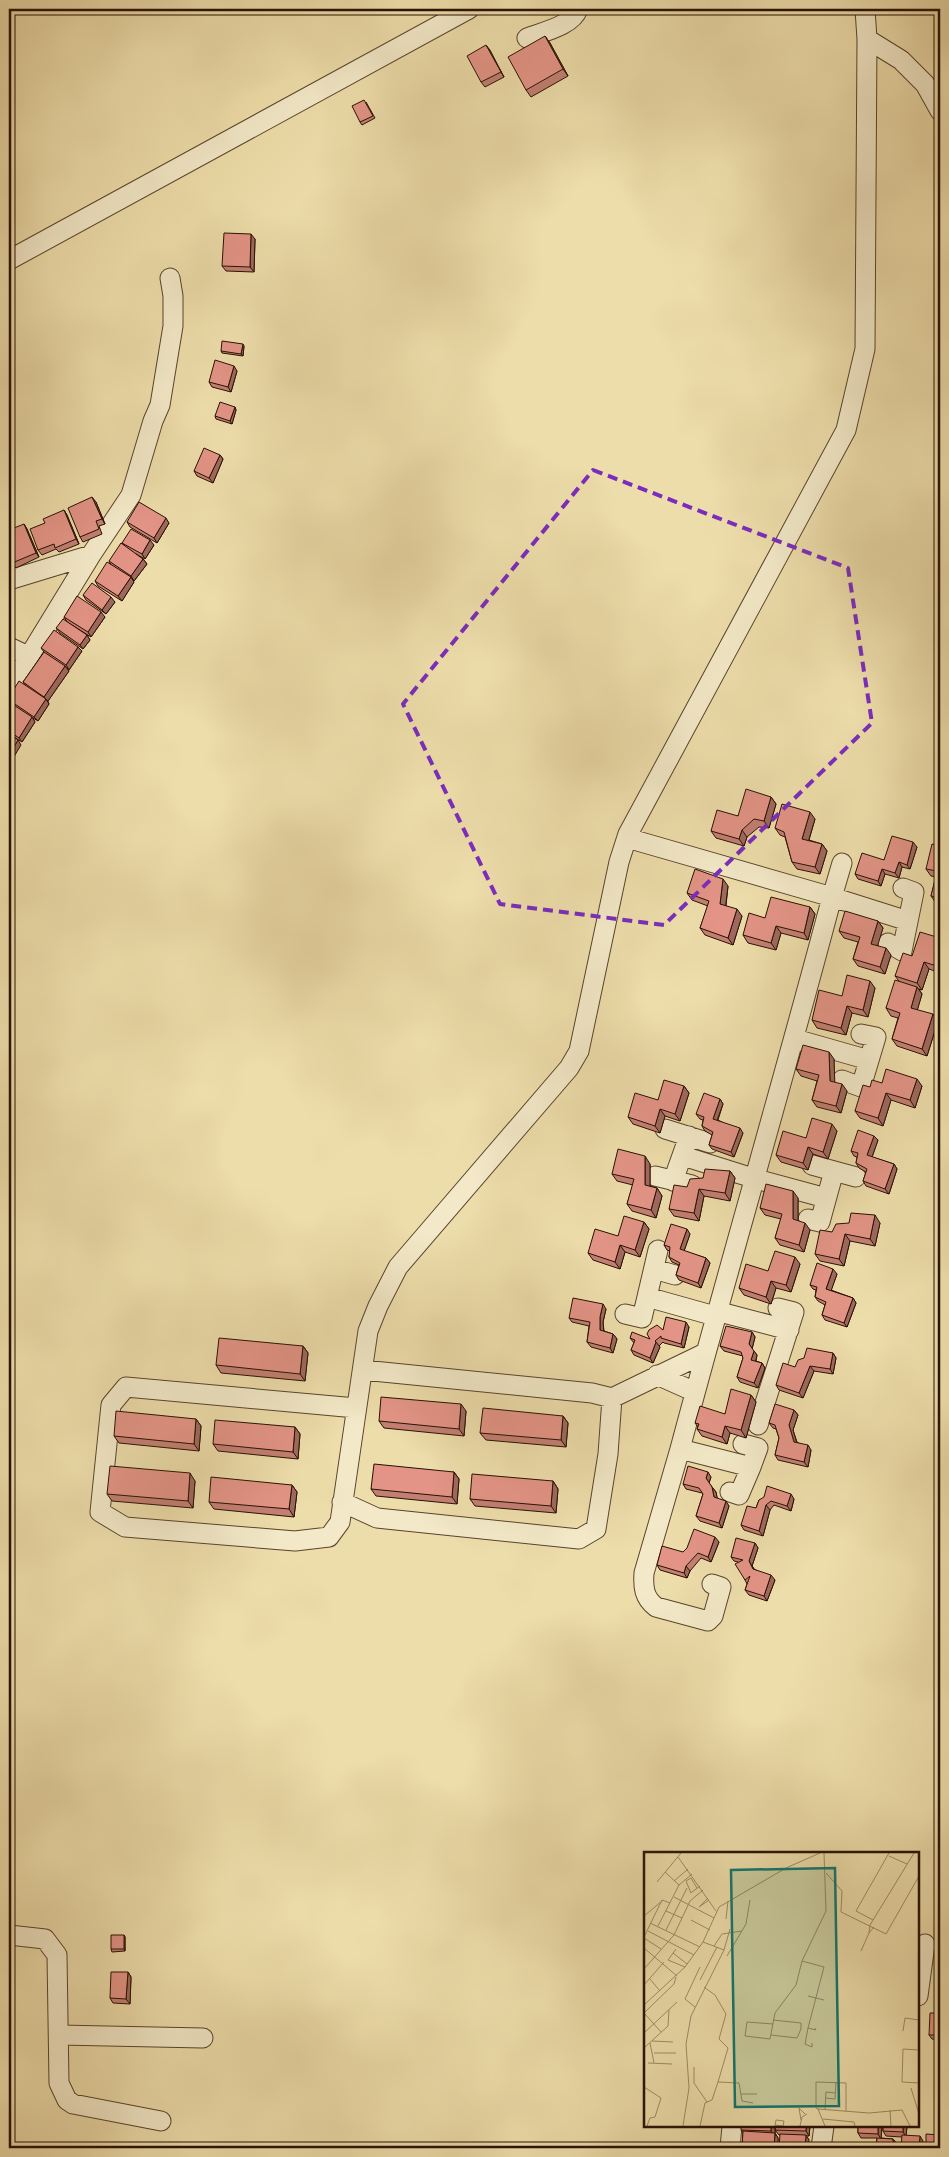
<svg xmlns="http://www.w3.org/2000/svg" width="949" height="2157" viewBox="0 0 949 2157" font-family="'Gentium Book Plus',serif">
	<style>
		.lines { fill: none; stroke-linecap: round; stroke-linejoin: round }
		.minor-casing { stroke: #58442c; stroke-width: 21 }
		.minor { stroke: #f3e9c8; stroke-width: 19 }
		.wall { fill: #c37f73; stroke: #271102 }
		.shaded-wall { fill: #9f685e; stroke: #271102 }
		.building { fill: #e39486; stroke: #271102 }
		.marked { fill: none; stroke: #7b2cbf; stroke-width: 4; stroke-dasharray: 10 6; stroke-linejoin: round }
		.inset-road { fill: none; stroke: #9e8b67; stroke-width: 1 }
		.view { fill: #0f766e; fill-opacity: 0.15; stroke: #0f766e; stroke-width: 2.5 }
		.inset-edge { fill: none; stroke: #271102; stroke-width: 2.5 }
	</style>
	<rect width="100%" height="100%" fill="#edddaa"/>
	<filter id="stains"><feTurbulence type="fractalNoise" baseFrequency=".004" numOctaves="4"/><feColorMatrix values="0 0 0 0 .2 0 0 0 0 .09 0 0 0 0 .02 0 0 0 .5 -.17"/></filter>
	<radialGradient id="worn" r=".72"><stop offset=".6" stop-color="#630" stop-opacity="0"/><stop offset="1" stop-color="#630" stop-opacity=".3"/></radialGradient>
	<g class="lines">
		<g class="minor-casing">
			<path id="minor" d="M527,38C542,32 572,26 578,9
				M867,39L901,60L925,84L940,111
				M9,260L469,9
				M9,580L91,555
				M9,647L28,656
				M9,689L91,555L131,495L153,421L160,405L173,326V296L170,278
				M627,838L832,897C783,1082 729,1265 680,1449L751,1467L758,1448L743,1444
				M842,863L832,897L908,921
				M888,943L902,951L914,892L903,888
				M795,1039L869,1060
				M842,1080L861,1087L876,1037L861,1034
				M665,1129L710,1143
				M683,1156L756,1179L826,1198
				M812,1165L856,1177
				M655,1176L692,1185
				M673,1181L689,1136
				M808,1219L820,1222L834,1171
				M658,1250L647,1297L715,1316
				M654,1269L675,1275
				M716,1311L789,1330
				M625,1314L642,1318L647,1297
				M657,1375L695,1392
				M612,1398L705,1353
				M356,1408L126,1387L111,1405L100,1512L125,1527L295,1541L329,1537L340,1522L368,1331L378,1306L398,1267L569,1068L579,1051L619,862L628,834L846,430L865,349L867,39L865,9
				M758,1425L794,1312L778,1308
				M680,1449L644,1573C643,1587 644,1598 656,1607L708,1621L713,1616L721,1587L712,1584
				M730,1492L739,1495L751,1467
				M342,1502L377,1518L579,1539L596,1529L608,1454L612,1398L592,1393L363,1370
				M9,1935L45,1939L57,1955L59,2083L67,2100L73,2104L161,2121
				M918,1996L925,1944
				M59,2035L203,2038
				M730,2148L732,2126
				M821,2148L824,2126"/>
		</g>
		<use href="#minor" class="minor"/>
	</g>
	<path class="wall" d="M545,36L550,43L568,76L531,97L526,90Z
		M486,45L504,77L485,87L481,82Z
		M366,102L375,118L362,125L360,122Z
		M255,239L254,272L226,271L222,266Z
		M244,346L243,356L222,353L221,351Z
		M237,371L231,392L212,387L209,382Z
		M235,407L236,410L232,424L216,419L215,416Z
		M220,455L223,459L213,483L197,476L194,471Z
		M96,502L105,524L99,526L102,534L83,542L80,537Z
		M64,510L67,515L79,544L59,552L56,549L42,555L38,550L45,523Z
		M127,522L169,523L157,543L130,527Z
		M24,524L27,529L39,557L16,568L12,563Z
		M122,543L154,545L145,559L136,554L143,559L147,564L134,581L132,580L134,582L122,601L98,586L95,581L111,565L109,561L124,546Z
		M9,562L12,570L9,571Z
		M83,595L115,602L106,614L86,600Z
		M64,617H105L91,637L67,622Z
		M56,628L87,635L90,640L83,649L60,633Z
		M41,648L82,651L69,670L67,668L69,671L48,701L49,704L38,721L33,718L35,722L22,742L9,734V702L10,703L9,701V697L26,686L23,682L44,652Z
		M771,797L776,804L769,828L759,827L747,837L744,846L716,838L711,831Z
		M815,819L809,840L822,844L827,851L820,874L797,869L792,862L785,837L780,835L775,828Z
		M940,846V904L936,903L931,896L936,877L931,876L926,869Z
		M917,847L910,869L902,867L899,878L885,874L881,886L858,879L855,874L884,860Z
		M728,886L726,906L742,916L733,945L705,935L700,928L708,906L692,900L687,893Z
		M810,907L815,914L808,940L781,933L776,950L748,943L743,935L765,918Z
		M878,921L883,928L877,945L891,955L885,974L858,966L853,959L858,942L844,938L839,931Z
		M940,938V973L929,969L922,990L919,989L922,994L917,1010L938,1021L927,1056L897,1046L892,1039L898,1018L891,1016L886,1008L899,981L895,976Z
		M875,988L868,1017L852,1013L846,1035L817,1028L812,1020L842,996Z
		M834,1059V1082L847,1091L841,1113L817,1107L812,1100L817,1081L801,1076L796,1069Z
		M882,1083L922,1086L915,1108L891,1100L883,1126L860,1118L855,1111L870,1087Z
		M684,1086L689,1093L680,1121L665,1116L660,1133L633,1124L628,1117Z
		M720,1099L723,1104L718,1120L743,1133L734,1157L712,1149L709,1145L712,1135L705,1131L702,1126L703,1120L700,1119L696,1114Z
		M837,1131L828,1159L813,1154L808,1170L781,1162L776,1155L806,1138Z
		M874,1136L878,1140L872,1157L894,1164L897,1169L889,1194L866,1186L863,1181L866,1172L859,1168L856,1163L857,1157L854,1156L851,1151Z
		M650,1164V1186L657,1188L662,1196L656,1218L632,1211L627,1204L633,1185L617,1181L612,1174Z
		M730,1171L735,1178L730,1201L704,1196L699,1221L674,1216L669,1209L687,1187L703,1178Z
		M798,1198V1220L810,1230L804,1252L780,1245L775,1238L781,1219L765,1215L760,1208Z
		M644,1222L649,1229L640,1257L625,1252L620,1269L593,1260L588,1253Z
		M880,1223L875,1246L850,1241L844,1266L820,1261L815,1254L832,1232Z
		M690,1234L684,1251L706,1258L710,1263L701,1288L679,1280L676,1275L679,1265L672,1262L669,1257L670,1251L667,1250L664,1245Z
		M800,1264L791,1292L776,1288L771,1304L744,1295L739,1288L768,1271Z
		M837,1274L831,1290L853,1298L856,1303L847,1327L825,1320L822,1315L825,1305L818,1301L815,1297L816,1290L813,1289L810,1285Z
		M606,1309L603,1322L604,1331L613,1334L617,1339L613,1353L591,1347L587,1342L589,1326L572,1322L569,1318Z
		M689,1327L684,1348L664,1343L663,1342L659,1346L660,1347L653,1363L634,1355L631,1350L634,1343L630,1338L650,1339L663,1330Z
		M752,1332L755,1337L752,1349L757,1355L756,1361L762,1363L765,1368L758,1388L740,1382L737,1377L743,1358V1356L724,1351L720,1346Z
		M303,1346L308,1353L305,1381L221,1373L216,1365Z
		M833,1353L836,1358L833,1374L814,1371L803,1398L779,1390L776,1385L795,1367Z
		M751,1395L756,1402L746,1438L730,1433L727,1444L702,1436L697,1429L698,1427L695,1423L725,1414Z
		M794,1410L798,1415L793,1430L797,1442L811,1450L808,1467L778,1460L775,1455L779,1438L776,1429L773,1428L769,1423Z
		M466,1411L464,1436L384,1428L379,1421Z
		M563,1416L568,1423L566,1447L486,1440L480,1433Z
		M196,1419L201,1426L199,1451L119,1443L114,1436Z
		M295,1427L300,1434L298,1459L218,1451L213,1444Z
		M454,1472L459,1479L457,1504L376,1496L371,1489Z
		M711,1477L709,1483L716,1492L717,1498L729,1506L722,1528L700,1521L696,1516L703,1494L702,1493L686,1489L683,1484Z
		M195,1481L193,1508L112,1501L107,1494Z
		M553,1481L558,1489L556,1513L475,1506L470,1499Z
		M292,1485L297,1492L294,1517L214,1509L209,1502Z
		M794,1499L791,1511L774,1505L770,1510L763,1536L744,1530L741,1525L756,1508L759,1500Z
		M719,1542L711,1562L701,1558L690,1571L687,1578L660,1570L657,1565L683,1552Z
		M755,1543L758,1548L752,1566L754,1569L775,1580L767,1601L749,1595L745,1590L747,1584L745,1580L738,1562L734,1561L731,1557Z
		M124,1935L125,1937V1951L112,1952L111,1949Z
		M940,1947V1999L936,1992Z
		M128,1972L131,1977L130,2004L113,2003L110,1998Z
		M940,2013V2040L932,2039L929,2035Z
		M775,2126V2133L778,2138V2148H742L743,2133L741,2130Z
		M810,2126L809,2136H806L809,2140L779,2135L775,2130Z
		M858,2126H882L881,2138L893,2139L897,2144L896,2148H876L877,2138H861L858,2133Z
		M883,2126H907L906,2136L923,2141L902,2137L886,2136L883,2131Z"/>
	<path class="shaded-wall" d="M545,36L550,43L568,76L563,69Z
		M486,45L490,50L504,77L501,72Z
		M251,234L255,239L254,272L250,267Z
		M243,344L244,346L243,356L241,354Z
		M234,366L237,371L231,392L228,387Z
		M235,407L236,410L232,424L230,421Z
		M220,455L223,459L213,483L209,478Z
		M92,497L96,502L105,524L102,519Z
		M64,510L67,515L79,544L76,539Z
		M166,518L169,523L157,543L154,538Z
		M24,524L27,529L39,557L36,553Z
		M150,540L154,545L145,559L142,554Z
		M143,559L147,564L134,581L131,576Z
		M131,577L134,582L122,601L118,596Z
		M111,597L115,602L106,614L102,610Z
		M101,612L105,617L91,637L88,632Z
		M87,635L90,640L83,649L80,645Z
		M78,647L82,651L69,670L66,665Z
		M9,655L13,665L9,671Z
		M65,666L69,671L48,701L44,697Z
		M46,699L49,704L38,721L34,717Z
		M32,717L35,722L22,742L19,738Z
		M18,740L21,745L9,765V755Z
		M771,797L776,804L769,828L764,821Z
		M810,812L815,819L807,846L802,839Z
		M742,830L747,837L744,846L739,839Z
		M913,842L917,847L910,869L907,865Z
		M822,844L827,851L820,874L815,867Z
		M899,862L902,867L899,878L895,873Z
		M882,869L885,874L881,886L878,881Z
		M723,879L728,886L725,911L720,904Z
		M810,907L815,914L808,940L804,933Z
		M737,909L742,916L733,945L728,938Z
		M878,921L883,928L876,951L871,944Z
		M776,926L781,933L776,950L771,943Z
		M886,948L891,955L885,974L880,967Z
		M924,962L929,969L922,990L917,983Z
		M870,981L875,988L868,1017L863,1010Z
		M917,987L922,994L916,1015L911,1008Z
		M847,1006L852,1013L846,1035L841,1028Z
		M933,1014L938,1021L927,1056L922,1049Z
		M829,1052L834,1059L835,1088L830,1081Z
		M917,1079L922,1086L915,1108L910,1100Z
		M842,1084L847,1091L841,1113L836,1106Z
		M684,1086L689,1093L680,1121L675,1114Z
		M886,1093L891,1100L883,1126L878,1118Z
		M720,1099L723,1104L716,1123L713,1119Z
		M660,1109L665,1116L660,1133L655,1126Z
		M832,1124L837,1131L828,1159L823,1152Z
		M740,1128L743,1133L734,1157L731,1152Z
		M874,1136L878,1140L871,1160L867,1155Z
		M808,1147L813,1154L808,1170L803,1163Z
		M645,1156L650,1164V1192L645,1185Z
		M894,1164L897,1169L889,1194L885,1189Z
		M730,1171L735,1178L730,1201L725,1193Z
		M657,1188L662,1196L656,1218L651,1210Z
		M699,1189L704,1196L699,1221L694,1213Z
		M793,1191L798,1198V1226L793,1219Z
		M875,1215L880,1223L875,1246L870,1239Z
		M644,1222L649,1229L640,1257L635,1250Z
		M805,1223L810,1230L804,1252L799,1245Z
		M687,1229L690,1234L683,1254L680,1249Z
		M845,1234L850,1241L844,1266L839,1259Z
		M620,1245L625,1252L620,1269L615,1262Z
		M795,1257L800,1264L791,1292L786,1285Z
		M706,1258L710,1263L701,1288L698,1283Z
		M833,1269L837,1274L830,1294L826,1289Z
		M771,1281L776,1288L771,1304L766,1297Z
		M853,1298L856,1303L847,1327L844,1323Z
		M603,1304L606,1309L603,1322L604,1335L600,1330V1317Z
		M686,1322L689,1327L684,1348L681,1344Z
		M752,1332L755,1337L752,1349L749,1344Z
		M613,1334L617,1339L613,1353L610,1348Z
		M656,1342L660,1347L653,1363L650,1358Z
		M303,1346L308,1353L305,1381L300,1374Z
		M754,1351L757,1355L755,1364L751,1360Z
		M833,1353L836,1358L833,1374L830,1369Z
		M762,1363L765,1368L758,1388L754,1383Z
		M810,1366L814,1371L803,1398L799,1393Z
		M751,1395L756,1402L746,1438L741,1430Z
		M461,1404L466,1411L464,1436L459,1429Z
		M794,1410L798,1415L793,1430L798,1447L794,1442L789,1425Z
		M563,1416L568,1423L566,1447L561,1440Z
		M196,1419L201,1426L199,1451L194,1444Z
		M725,1426L730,1433L727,1444L722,1437Z
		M295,1427L300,1434L298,1459L293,1452Z
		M808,1445L811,1450L808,1467L804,1462Z
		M454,1472L459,1479L457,1504L452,1497Z
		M708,1472L711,1477L709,1483L706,1478Z
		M190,1473L195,1481L193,1508L188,1501Z
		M553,1481L558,1489L556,1513L551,1506Z
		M292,1485L297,1492L294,1517L289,1509Z
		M712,1487L716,1492L718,1502L714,1497Z
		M791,1494L794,1499L791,1511L787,1506Z
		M726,1501L729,1506L722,1528L719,1523Z
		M766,1505L770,1510L763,1536L759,1531Z
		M715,1537L719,1542L711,1562L708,1557Z
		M755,1543L758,1548L752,1566L757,1574L749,1561Z
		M686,1566L690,1571L687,1578L684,1573Z
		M771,1575L775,1580L767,1601L764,1596Z
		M124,1935L125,1937V1951L124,1949Z
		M128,1972L131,1977L130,2004L126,1999Z
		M771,2126H775V2136L771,2131Z
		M806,2126H810L809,2136L806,2131Z
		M878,2126H882L881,2139L878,2134Z
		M903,2126H907L906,2137L903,2132Z
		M775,2133L778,2138V2148H774Z
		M806,2135L809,2140V2148H805Z
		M920,2136L923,2141V2148H919Z
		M893,2139L897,2144L896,2148H893Z"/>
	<path class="building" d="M545,36L563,69L526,90L508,57Z
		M486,45L501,72L481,82L467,56Z
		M364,100L373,116L360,122L352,106Z
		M224,233L251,234L250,267L222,266Z
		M222,341L243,344L241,354L221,351Z
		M215,360L234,366L228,387L209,382Z
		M220,402L235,407L230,421L215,416Z
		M204,448L220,455L209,478L194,471Z
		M92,497L102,519L96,521L99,529L80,537L68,508Z
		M139,502L166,518L154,538L127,522Z
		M64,510L76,539L55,548L54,544L38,550L30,529L45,523L43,519Z
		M24,524L36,553L12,563L9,554V530Z
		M131,529L150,540L142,554L122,543Z
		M121,543L143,559L131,576L109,561Z
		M107,562L131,577L118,596L95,581Z
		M92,583L111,597L102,610L83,595Z
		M77,596L101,612L88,632L64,617Z
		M63,619L87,635L80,645L56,628Z
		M54,630L78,647L66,665L41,648Z
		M44,652L65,666L44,697L23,682Z
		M19,681L46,699L34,717L9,700V697Z
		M9,702L32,717L19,738L9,731Z
		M9,734L18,740L9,755Z
		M746,789L771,797L764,821L754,819L742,830L739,839L711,831L717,810L738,816Z
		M782,804L810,812L802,839L822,844L815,867L792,862L784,832L775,828Z
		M892,836L913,842L907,865L899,862L895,873L882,869L878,881L855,874L862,853L884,860Z
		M932,844L940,846V898L931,896L937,871L926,869Z
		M695,869L723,879L720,904L737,909L728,938L700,928L709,901L687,893Z
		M771,897L810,907L804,933L776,926L771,943L743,935L749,913L765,918Z
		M845,911L878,921L871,944L886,948L880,967L853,959L860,937L839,931Z
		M920,932L940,938V967L924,962L917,983L895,976L903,953L912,956Z
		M847,975L870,981L863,1010L847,1006L841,1028L812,1020L819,990L842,996Z
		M895,980L917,987L911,1008L933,1014L922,1049L892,1039L900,1013L886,1008Z
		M803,1045L829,1052L830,1081L842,1084L836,1106L812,1100L819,1075L796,1069Z
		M886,1069L917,1079L910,1100L886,1093L878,1118L855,1111L863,1085L870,1087L872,1080L882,1083Z
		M664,1080L684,1086L675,1114L660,1109L655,1126L628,1117L635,1093L658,1100Z
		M704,1093L720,1099L713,1119L740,1128L731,1152L709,1145L713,1132L702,1126L704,1117L696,1114Z
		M812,1118L832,1124L823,1152L808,1147L803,1163L776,1155L783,1131L806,1138Z
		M858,1130L874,1136L867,1155L894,1164L885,1189L863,1181L867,1169L856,1163L858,1153L851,1151Z
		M618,1149L645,1156V1185L657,1188L651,1210L627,1204L634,1179L612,1174Z
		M705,1169L730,1171L725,1193L699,1189L694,1213L669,1209L674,1185L687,1187L690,1179L703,1178Z
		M766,1184L793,1191V1219L805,1223L799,1245L775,1238L782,1214L760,1208Z
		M851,1213L875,1215L870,1239L845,1234L839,1259L815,1254L820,1230L832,1232L836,1224L849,1223Z
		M624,1216L644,1222L635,1250L620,1245L615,1262L588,1253L595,1229L618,1236Z
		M671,1224L687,1229L680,1249L706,1258L698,1283L676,1275L680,1263L669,1257L670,1247L664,1245Z
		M775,1251L795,1257L786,1285L771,1281L766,1297L739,1288L746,1264L768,1271Z
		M817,1263L833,1269L826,1289L853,1298L844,1323L822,1315L826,1302L815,1297L817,1287L810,1285Z
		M573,1298L603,1304L600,1317V1330L613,1334L610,1348L587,1342L590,1322L569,1318Z
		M666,1317L686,1322L681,1344L661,1338V1336L655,1341L656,1342L650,1358L631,1350L635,1340L630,1338L632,1332L650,1339L647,1334L649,1330L657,1325L663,1330Z
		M726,1326L752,1332L749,1344L754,1351L751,1360L762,1363L754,1383L737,1377L743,1358L741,1352L720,1346Z
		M219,1338L303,1346L300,1374L216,1365Z
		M807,1348L833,1353L830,1369L810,1366L799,1393L776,1385L783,1363L795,1367L798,1360L804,1358Z
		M731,1389L751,1395L741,1430L725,1426L722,1437L697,1429L699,1424L695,1423L700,1406L725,1414Z
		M381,1397L461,1404L459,1429L379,1421Z
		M775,1404L794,1410L789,1425L794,1442L808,1445L804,1462L775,1455L779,1438L775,1425L769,1423Z
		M483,1408L563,1416L561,1440L480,1433Z
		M116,1411L196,1419L194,1444L114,1436Z
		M215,1420L295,1427L293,1452L213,1444Z
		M374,1464L454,1472L452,1497L371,1489Z
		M110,1466L190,1473L188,1501L107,1494Z
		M688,1466L708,1472L706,1478L712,1487L714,1497L726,1501L719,1523L696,1516L703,1494L699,1488L683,1484Z
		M472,1474L553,1481L551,1506L470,1499Z
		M211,1477L292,1485L289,1509L209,1502Z
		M767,1486L791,1494L787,1506L771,1501L766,1505L759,1531L741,1525L747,1506L756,1508L759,1500L764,1497Z
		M694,1529L715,1537L708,1557L698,1553L686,1566L684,1573L657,1565L662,1546L683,1552L687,1548Z
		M736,1538L755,1543L749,1561L753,1569L771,1575L764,1596L745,1590L750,1576L745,1580L735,1564L743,1560L731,1557Z
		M111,1935H124V1949H111Z
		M938,1947H940V1992H936Z
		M111,1972H128L126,1999L110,1998Z
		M930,2013H940V2035H929Z
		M741,2126H771V2131L741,2130Z
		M776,2126H806V2131L775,2130Z
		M858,2126H878V2134L858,2133Z
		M883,2126H903V2132L883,2131Z
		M743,2131L775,2133L774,2148H742Z
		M780,2134L806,2135L805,2148H779Z
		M926,2134L940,2135V2148H926Z
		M902,2135L920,2136L919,2148H901Z
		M877,2138L893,2139V2148H876Z"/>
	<path class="marked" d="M593,470L848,568L872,723L664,925L500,904L403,704Z"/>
	<g transform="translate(644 1852)">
		<rect width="275" height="275" fill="#edddaa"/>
		<path class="inset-road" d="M245,4L263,12M34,5L72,59M21,20L35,33L48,22M182,21L198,39L197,60L242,82L275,24M30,29L44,17M13,30L37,1M53,36L47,26L42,29L47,41L48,40L56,34M30,45L70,66M64,46L55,55L65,48M22,59L38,66M0,64L18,49M82,67L84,49M47,68L66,78M229,68L212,59L245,1M6,71L56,95M14,74L35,33M230,75L225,81L226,73L270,1M22,78L43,36M4,79L50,103M0,85L18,48L26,51M0,86L17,97M70,94L78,82L98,79M0,96L33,124M32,97L24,108L41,115M80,98L86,77M217,99L225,81M29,101L43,112M83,104L102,72L106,48M158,109L180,115L164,176L172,178L171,176M0,117L30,83L46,49L59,38M6,127L16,139M56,128L73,95M0,133L20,110M60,135L71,143L82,162L75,187L84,196L74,230M164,144L180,148M0,153L41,115L59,90L75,55L142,16L176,1M51,155L41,147L56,115M0,161L30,132L32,125M0,161L17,180M129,172L103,170L101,184L126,187L131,161L152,133L158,109L182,59L180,1M164,176L161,192L168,195V191M259,179L261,166L275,168M0,181L33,150M127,183L153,186L157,177V171L129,168M8,189L29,190M6,191L10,211M0,196L24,174L25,158M275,198L259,197L258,230L275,231M10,201H32M4,211L28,212M50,215V231L63,250M0,235L17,246L11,265L6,266L3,274M267,236L275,262M97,242H113M182,246L191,247L192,230M174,257L181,274M181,257L182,240L191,241M246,258L247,274M202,259V231L172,230V256L174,257L225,261L258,258L266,274M179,267L210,270L211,274M157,268L155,256L161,262M39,274L45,236L42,192L47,164L80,98L59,90M56,274L61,251L68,248L74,230L95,231L98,249L109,251M131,274L132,268L140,269L139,274L131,273M156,274L158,265L163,262"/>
		<path class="view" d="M191,16L195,254L91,255L87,18Z"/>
		<rect width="275" height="275" class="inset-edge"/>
	</g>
	<rect width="949" height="2157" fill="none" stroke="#edddaa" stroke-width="30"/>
	<rect x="10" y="10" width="929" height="2137" fill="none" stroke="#271102" stroke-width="2.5"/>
	<rect x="15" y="15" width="919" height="2127" fill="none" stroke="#271102"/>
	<rect width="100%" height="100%" filter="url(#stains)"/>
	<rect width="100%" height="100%" fill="url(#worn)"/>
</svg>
